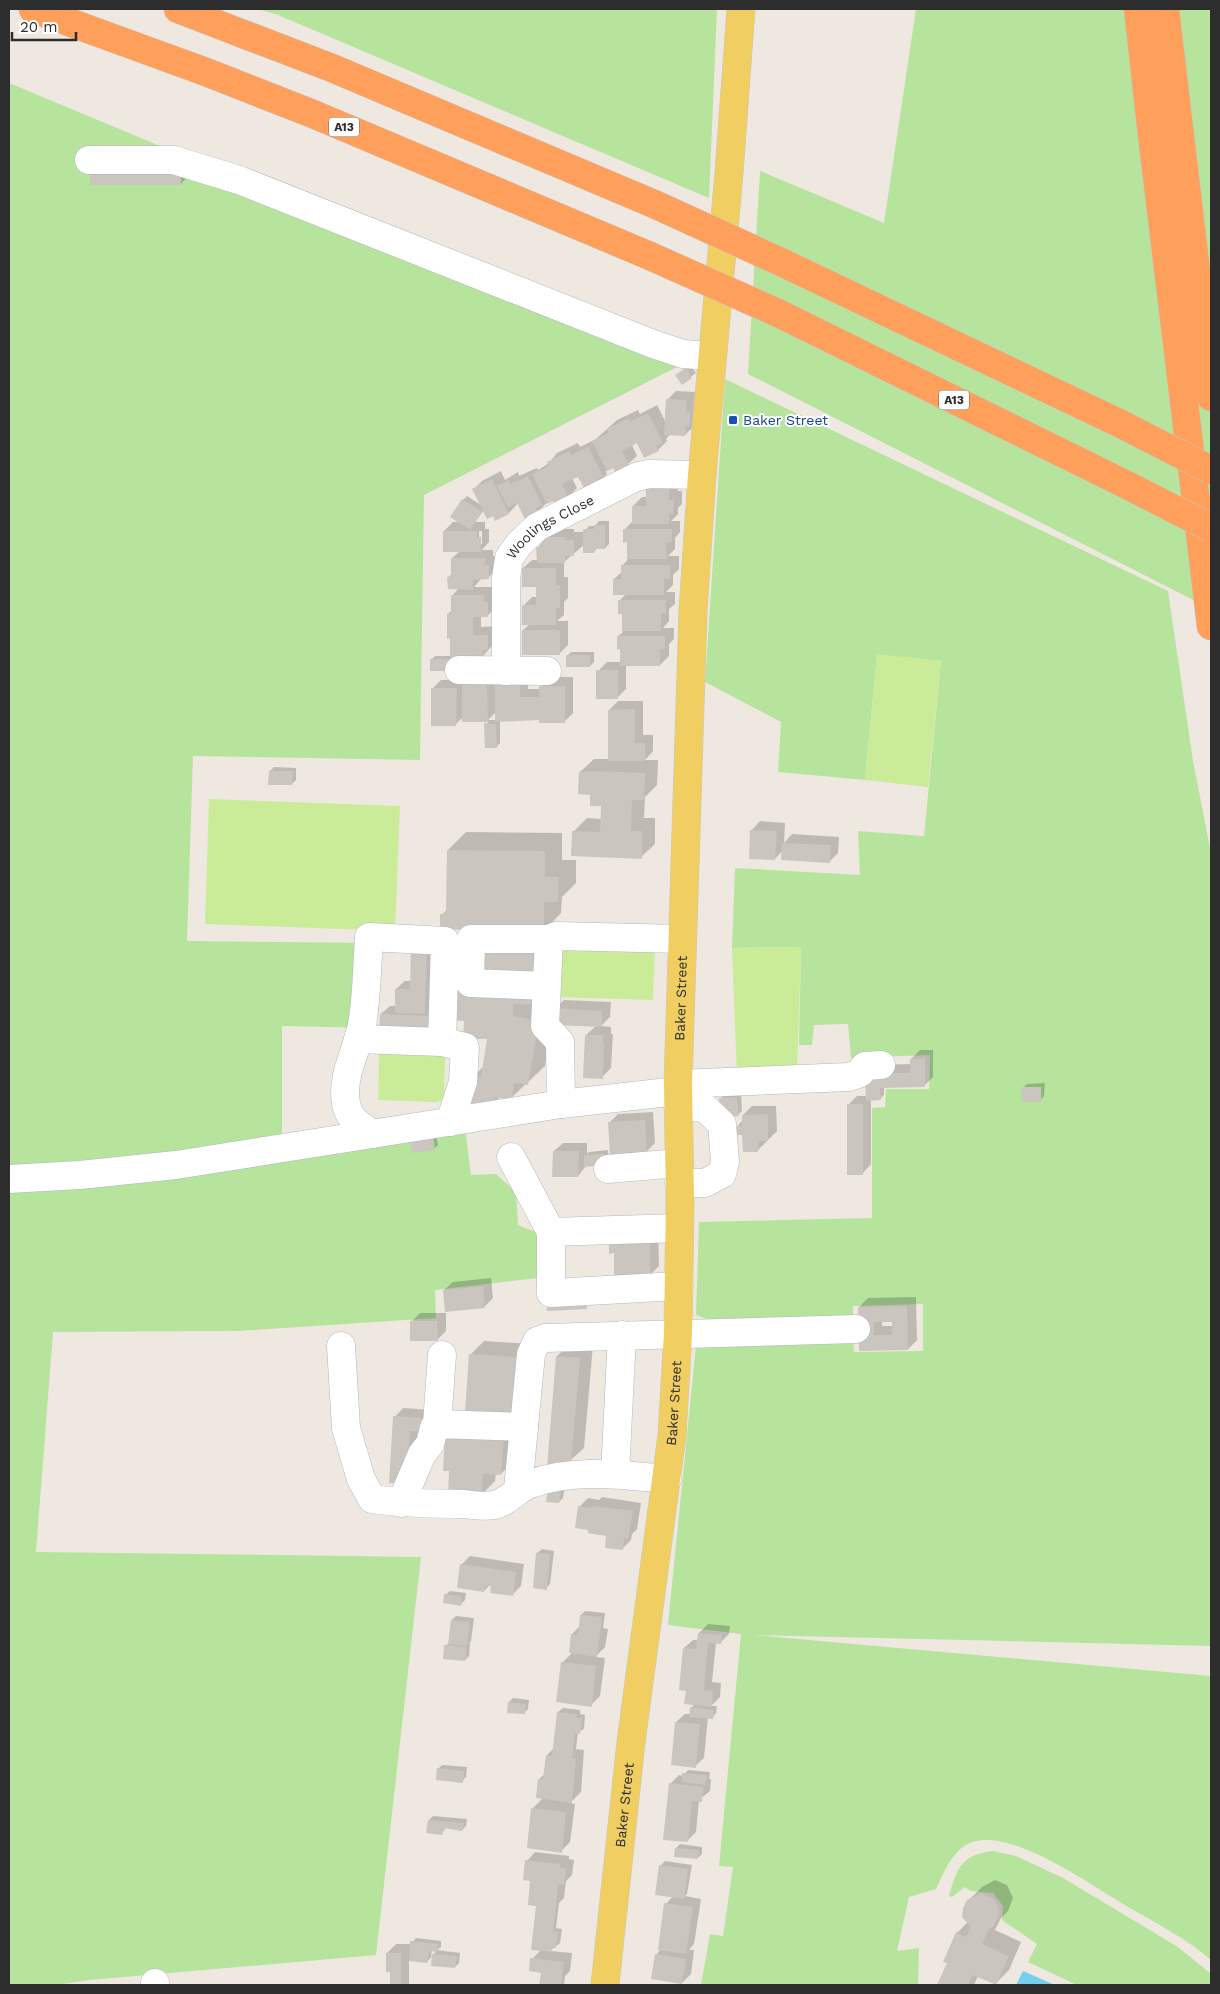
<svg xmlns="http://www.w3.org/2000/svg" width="1220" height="1994" viewBox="0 0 1220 1994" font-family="'Work Sans',sans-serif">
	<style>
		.green { fill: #b6e49d }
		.pitch { fill: #caec99 }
		.water { fill: #74d0ef }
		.shadow { fill: #0003; fill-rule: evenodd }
		.building { fill: #cac5bf; fill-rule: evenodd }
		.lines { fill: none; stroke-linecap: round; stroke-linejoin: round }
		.minor-casing { stroke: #b3b7c0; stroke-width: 29 }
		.major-casing { stroke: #c8c8c8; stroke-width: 29 }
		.highway-casing { stroke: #c8c8c8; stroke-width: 29 }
		.minor { stroke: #fff; stroke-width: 28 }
		.major { stroke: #f1ce62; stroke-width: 28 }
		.highway { stroke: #fea05b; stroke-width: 28 }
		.highway-bridge-casing { stroke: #c8c8c8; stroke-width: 29; stroke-linecap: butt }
		.highway-bridge { stroke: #fea05b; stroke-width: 28 }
		.transit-dot { fill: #1a4fb4; stroke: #fff; stroke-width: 2 }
		.labels { text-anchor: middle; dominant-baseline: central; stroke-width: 4; stroke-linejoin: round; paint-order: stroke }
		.shield { fill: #fff; stroke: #6c6c6c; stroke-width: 1 }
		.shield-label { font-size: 12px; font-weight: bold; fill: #2d2d2d }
		.transit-label { font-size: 14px; fill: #164399; stroke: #fff; text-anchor: start }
		.street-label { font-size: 14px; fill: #2d2d2d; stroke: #fff }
	</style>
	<rect width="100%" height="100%" fill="#efe8e0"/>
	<path class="green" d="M258,9H717L709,198L278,15Z
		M916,9H1211V609L748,374L760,171L884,223Z
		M9,83L683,364L424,495L420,760L193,756L187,941L378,943L372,1028L282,1026V1157L465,1128L471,1175L496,1174L516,1192L518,1225L538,1233V1278L435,1290L436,1318L238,1331L53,1332L36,1552L421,1557L376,1955L89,1980L57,1985H9Z
		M725,379L1168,591L1193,761L1211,853V1646L753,1635L1211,1676V1960C1187,1939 1156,1923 1128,1907C1092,1885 1043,1851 1003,1842C992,1839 976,1839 966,1845C951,1854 943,1874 936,1889L909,1897L897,1951L919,1948L918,1985H701L710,1934L723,1936L733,1867L719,1866L741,1634L668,1625L696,1345L853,1339L854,1352L923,1351V1304L853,1306V1320L717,1323L696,1315L699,1222L872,1218V1108L885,1107L886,1089H929L930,1055L851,1058L848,1024L814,1025L812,1045H799L801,947L732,948L735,868L860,875L858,831L924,836L941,661L877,655L865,780L778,772L781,722L705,682Z
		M993,1851L1016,1856L1063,1878L1178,1947L1211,1974V1985H1077L1028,1962L1037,1944L1002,1920L1003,1906L993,1893L971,1891L965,1887L952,1897L949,1896C957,1868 961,1855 993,1851Z"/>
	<path class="pitch" d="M877,654L941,661L928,787L865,780Z
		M209,799L400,806L395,931L205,924Z
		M556,943L655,946L653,1000L554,997Z
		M801,947L797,1075L737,1076L732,948Z
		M379,1051L445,1053L444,1099L436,1102L378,1100Z"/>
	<path class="water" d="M1023,1971L1055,1985H1016Z"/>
	<path class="shadow" d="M189,175L181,184H91Z
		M690,365L696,373L682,383L677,375Z
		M676,391L695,392L694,426L685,435L670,434L666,439L667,441L658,450L638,442L632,445L637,456L628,464L608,469L606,471L607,474L598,482L578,475L572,478L577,488L568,497L548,502L538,511L518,503L509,513L496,519L494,515L484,510L475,522H485V529H489V542L482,550H493V556H497V569L488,578L481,579L474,587H492L497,607L488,615H481V627L497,626V640L483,656L457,666L431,660L435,656H451L448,614L452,610V596L459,588L449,577L452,573V558L460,551L444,531L453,522H461L463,500L467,496L481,505L473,490L482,481L501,471L505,480L518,472L519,476L537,468L538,470L549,463L557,453L578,443L580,447L596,439L617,420L638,410L640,414L657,405L666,423L667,400ZM479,531H482V544H479Z
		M656,480H678V491H682V504L678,508V514L671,521H680V532L675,538V549L668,556H679V569L673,575V585L666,592H675V604L669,609V621L663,628H674V639L669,644V656L660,665H626V689L617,698L598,671L607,662H622V648L618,636L623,632V612L619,601L626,594L614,579L623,571V565L628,559V541L624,530L633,521V506L642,497H647V489Z
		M599,521H609V544L605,548H597L594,552L585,544L564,562V577H568V598L564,602V615L557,621H568V645L559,654L523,630L530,624L523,606L532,597H538V586L523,568L532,560H538V548L552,529H574V532H584L589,526H595Z
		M571,652H594V662L590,666L567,656Z
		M496,676V685L505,676H528V689H539L549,677H573V713L564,722L540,719L500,720V743L496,747L486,724L489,721H463V717L456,724L432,689L441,680H465ZM496,712V720H488Z
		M618,701H643V735H653V751L645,760H658L657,785L645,797L644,818H655V844L641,857L573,832L587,818L602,819V805L592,794L580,772L594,759H609V710Z
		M274,767L296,768V780L292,784L270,771Z
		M760,821L785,823L784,843L792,834L839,837L838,853L829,862L783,850L775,859L752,830Z
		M466,832L562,833V860H576V883L562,897L561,913L542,933L555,1009L564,1000L611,1002L610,1017L601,1026L611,1027V1034H613L611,1068L602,1077L586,1035L596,1026L552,1024L545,1066L511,1098L500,1097L493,1103L470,1080L484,1066L488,1038L465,1020L452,939L463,928L442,915L448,908V850Z
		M435,936L442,1022L381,1014L390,1006H396V989L405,981H411Z
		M920,1050H933V1077L924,1086H884V1095L880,1099H871V1164L863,1173L848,1105L857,1096H867L876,1065L911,1064V1059Z
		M1045,1083L1044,1096L1040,1101L1023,1088L1027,1084Z
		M741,1094L742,1111L738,1115L720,1099L724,1095Z
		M752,1106H776L777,1131L758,1150L737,1127L743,1120V1115Z
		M653,1112L655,1143L646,1152L609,1123L618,1114Z
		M436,1133L438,1145L434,1149L413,1152Z
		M563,1143H587V1154L589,1152L608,1150L609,1160L587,1165L578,1176L554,1151Z
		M658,1226L659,1266L650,1275H615Z
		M491,1278L493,1298L484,1307L444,1290L453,1282Z
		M916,1297L917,1340L908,1349L860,1350L859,1307L868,1298ZM882,1321H893V1326H882Z
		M420,1313H446V1331L437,1340L411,1322Z
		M484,1341L531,1344L528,1401L470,1355Z
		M571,1343L593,1345L584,1448L562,1468L557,1356Z
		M403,1408L432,1410L418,1430L415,1474L395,1417Z
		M517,1423L514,1460L501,1474L496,1473L495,1481L481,1495L449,1493Z
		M565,1486L563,1498L559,1502L549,1488Z
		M602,1497L641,1503L637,1529L632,1534L631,1540L622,1549L608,1534L590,1529L579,1507L588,1498L599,1500Z
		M542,1549L554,1551L550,1584L546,1588L537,1553Z
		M470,1556L524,1564L521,1586L512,1595L490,1585L484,1591L461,1565Z
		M450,1591L466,1593L465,1600L461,1604L445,1595Z
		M585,1611L605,1613L603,1628L608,1629L605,1647L595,1657L605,1658L600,1696L591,1705L562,1663L573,1652L572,1634L580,1626L581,1615Z
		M456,1616L474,1618L471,1641L469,1644H470L469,1656L465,1660L446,1646L449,1642L452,1620Z
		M708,1624L730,1626L729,1634L720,1643H716L712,1682L721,1683L720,1697L711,1706H717L716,1713L712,1718L708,1717L704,1758L695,1766L676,1722L685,1714H690L691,1708L695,1704L687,1690L684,1648L693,1640H698L699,1633Z
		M513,1698L529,1700L528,1709L524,1713L509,1702Z
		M563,1708L580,1710V1714L585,1715L584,1729L578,1732L576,1749L584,1750L581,1792L570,1803L575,1804L570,1842L561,1851L532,1809L543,1798L539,1779L545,1774L547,1755L554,1748L558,1712Z
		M442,1765L467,1767L466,1777L462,1781L438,1769Z
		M688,1770L710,1772L709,1779H711L710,1791L699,1800L696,1832L687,1841L670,1784L679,1775L683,1776Z
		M433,1816L467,1819L466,1826L462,1830L446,1827L442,1834L429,1820Z
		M680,1844L702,1847V1854L698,1858L676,1848Z
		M535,1852L569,1856V1859L574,1860L572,1875L566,1881L564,1898L559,1903L556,1928L562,1929L560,1943L550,1951L572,1953L570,1971L565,1976L564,1985H541L542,1971L532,1959L541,1950L537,1905L527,1861Z
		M665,1861L692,1865L687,1894L685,1896L701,1899L694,1944L689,1950H694L691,1974L682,1983L656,1955L661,1949L666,1904L673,1896L660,1866Z
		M995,1880L1007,1885L1013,1898L1008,1911L1001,1918L995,1930L1021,1942L1009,1970L995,1984L978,1976L974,1985H938L948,1963L957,1933L968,1922V1901L982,1887Z
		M416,1938L441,1941V1947L437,1950L460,1953L459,1963L455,1967L433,1955L427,1962L409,1960V1985H391V1971L387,1953L396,1944H411ZM432,1950L437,1951L431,1956Z"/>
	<path class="building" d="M90,168L181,169V185H90Z
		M686,368L692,378L682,385L675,375Z
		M666,399L687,400L686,412H690V426H686L685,436L664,435Z
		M648,413L663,443L656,446L659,451L644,458L637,443L622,451L629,465L615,472L613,468L607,471L592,441L609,433L607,429L629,418L630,422Z
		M588,447L603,476L597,479L599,483L585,490L578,477L562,484L569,498L555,505L553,501L547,504L532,474L549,466L547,462L569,451L571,455Z
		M528,476L542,505L536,508L538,512L525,519L517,503L508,507L497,486L509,480L510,484Z
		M492,479L509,514L495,521L493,516L487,519L472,489Z
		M646,488H669V500H674L673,514H669V524H632V506H646Z
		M462,499L482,512L470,530L450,517Z
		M594,525H605V549H594V553H583V529H594Z
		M623,529H672V542L666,543L667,559H627V542L623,543Z
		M443,531H477V537H481V552H443Z
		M542,537H565V540H574V556H565V563H537L536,547H542Z
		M451,558H485V565H489V579L473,580V590L448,589L447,577L451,576Z
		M621,565H670V579H664V595H613V579H621Z
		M522,568H556V585H560V608H556V625H522V605H536V587H522Z
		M451,595H484V602H488V617H473V635H488V650H483V657H450V638L447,639V614H451Z
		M618,600H666V614L661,613V631H622V614H618Z
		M522,630H560V655H522Z
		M617,636H665V649L660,650V666H620V649L617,650Z
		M566,655H590V667H566Z
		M430,659H453V671H430Z
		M596,670H618V699H596Z
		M520,684V697H539V686H565V723H539V720L495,722V685Z
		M462,685H487L488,722H462Z
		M431,688H457L456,726H431Z
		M635,709V743H645V761H608V710Z
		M484,723L496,724L497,748H485Z
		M269,771H293L292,785H268Z
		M591,771L645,773L644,800H632L631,831H642V859L571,856L572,831L600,832L601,806H590V795L578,794L579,772Z
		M750,830L777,831L775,860L749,859Z
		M782,843L831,845L830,863L781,860Z
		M447,850L545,851V877H559L558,902H544V933L440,929V914H446Z
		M451,939L464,989L542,992V1005L513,1004V1016L539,1021L528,1085L514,1083L512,1100L495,1097L494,1105L467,1103L469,1079L477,1080L478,1077H481L487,1039H463L464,1021L448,1020Z
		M411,944H427L425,1014L395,1013V989H410Z
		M477,944L543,946L542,978L476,976Z
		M554,1008L602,1011V1027L553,1025Z
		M380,1014L434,1016V1032L379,1030Z
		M585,1035H603V1042L604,1043L603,1079L583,1078Z
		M925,1058V1087L880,1088L881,1100L866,1101L865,1073H910V1059Z
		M1021,1087H1041V1102H1022Z
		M737,1097L739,1116L720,1117L719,1098Z
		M847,1104H863V1175H847Z
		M768,1114V1141H758V1152H743L742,1135H736L735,1126H742V1115Z
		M645,1120L647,1153L610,1155L608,1122Z
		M433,1136L435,1150L412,1153L410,1139Z
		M553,1151H579L578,1177H552Z
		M604,1154L605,1165L584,1167V1155Z
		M609,1235H650V1276L614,1277V1253L609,1254Z
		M483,1286L485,1308L445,1312L443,1290Z
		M586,1297L587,1309L547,1311L546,1299Z
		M907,1306L908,1350L859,1351L858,1307ZM874,1322H892V1335H874Z
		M410,1321H437L438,1341H410Z
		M469,1354L518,1357L515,1416L465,1413Z
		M556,1356L580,1358L571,1463L563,1462V1469L547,1468Z
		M393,1416L424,1418L423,1432L410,1431L407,1484L389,1483Z
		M445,1432L504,1436L501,1475L483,1474L482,1496L448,1494L449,1471H443Z
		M548,1488L561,1490L559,1503L546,1502Z
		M578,1506L591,1508L592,1506L633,1511L628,1539L624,1538L623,1550L605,1548L606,1536L588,1533V1530L575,1528Z
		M536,1553L550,1554L547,1590L533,1588Z
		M460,1564L516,1572L513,1596L490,1593L491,1586H485L484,1592L457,1588Z
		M444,1594L462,1597L461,1606L443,1603Z
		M580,1615L602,1617L597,1657L569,1653L571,1634L578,1635Z
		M451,1620L470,1622L467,1646L448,1644Z
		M698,1633L722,1635L721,1644L708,1643L704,1690L713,1691L712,1707L684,1704L686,1691L679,1690L683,1648L696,1649Z
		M444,1645L467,1647L465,1661L443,1659Z
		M561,1662L596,1666L592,1707L556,1702Z
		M508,1702L526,1704L525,1714L507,1713Z
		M690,1707L714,1710L713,1719L689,1717Z
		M557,1712L577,1714L576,1718H582L580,1734L575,1733L572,1758H576L572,1803L536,1798L538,1779H543L546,1755L552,1756Z
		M675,1722L700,1724L696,1768L671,1765Z
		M437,1768L464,1771L463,1783L436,1780Z
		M682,1773L707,1775L705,1785L682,1782Z
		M669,1783L703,1787L702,1802L692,1801L688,1842L663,1840Z
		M531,1808L566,1812L562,1853L527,1848Z
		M428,1820L464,1823L462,1831L444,1828L442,1835L426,1833Z
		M675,1848L699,1850L698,1859L674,1857Z
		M525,1860L560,1864V1868H566L564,1885L558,1884L556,1908L553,1932H558L556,1948H551V1952L531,1950L536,1906L528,1905L530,1881L523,1880Z
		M659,1865L688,1869L684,1899L655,1895Z
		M981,1893L994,1899L1000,1912L994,1926L989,1929L982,1944L1009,1956L996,1985L973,1975L968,1985H937L947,1963L943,1962L956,1932L966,1937L971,1927L962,1917L963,1908L967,1900Z
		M664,1903L693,1907L686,1954L658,1950Z
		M410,1941L438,1944L437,1952L429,1951L427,1963L409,1961Z
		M386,1953H401V1985H390V1972H386Z
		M432,1954L457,1956L455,1968L431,1966Z
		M655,1954L686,1959L682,1984L651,1979Z
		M530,1958L564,1962L561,1985H539L541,1973L529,1971Z"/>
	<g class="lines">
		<g class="minor-casing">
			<g id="minor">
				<path d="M89,160H174L239,180L653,344L683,354L712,356"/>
				<path d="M459,670L547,671"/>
				<path id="s1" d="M506,671V578L509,558L519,544L537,527L636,477L649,474L702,475"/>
				<path d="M549,939L556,936L682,939"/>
				<path d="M547,986L470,983L471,939H549L545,1026L560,1042L561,1104"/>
				<path d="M358,1039L442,1042"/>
				<path d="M678,1084L849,1077L860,1073L865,1066L881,1065"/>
				<path d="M678,1106L705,1108L722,1124L725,1162L722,1174L705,1183H679"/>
				<path d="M372,1134C360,1125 348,1119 346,1103C341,1076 357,1051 362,1025C367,996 367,966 369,937L445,941L442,1042L465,1047L463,1082L450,1122"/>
				<path d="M511,1157L551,1232"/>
				<path d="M608,1169L679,1163"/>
				<path d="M9,1179L80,1175L176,1165L561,1104L678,1091"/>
				<path d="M679,1286L551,1293V1232L679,1228"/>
				<path d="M341,1346L346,1428L361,1479L372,1499C402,1503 433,1504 463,1504C473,1505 485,1507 494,1505C508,1502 517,1489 530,1484C575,1468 621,1475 667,1479"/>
				<path d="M437,1424L442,1355"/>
				<path d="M615,1474L622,1335"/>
				<path d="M518,1489L531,1354L537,1341L545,1338L856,1329"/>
				<path d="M401,1503L422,1454L430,1444L434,1428L437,1424L524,1427"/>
				<path d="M155,1983V1985"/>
			</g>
		</g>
		<g class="major-casing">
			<g id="major">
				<path id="s2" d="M605,1985L631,1742L672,1435L678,1333L680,1200L678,1084L693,611L702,475L729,173L741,9"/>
			</g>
		</g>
		<g class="highway-casing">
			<path id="highway" d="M33,9L206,72L313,114L650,256
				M178,9L332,68L654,204
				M1138,9L1152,136L1211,626
				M1165,9L1211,397
				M781,262L1119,423
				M778,313L1129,486"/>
		</g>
		<use href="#minor" class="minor"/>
		<use href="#major" class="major"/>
		<use href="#highway" class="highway"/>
		<g class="highway-bridge-casing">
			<path id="highway-bridge" d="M654,204L781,262
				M650,256L778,313
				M1119,423L1211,470
				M1129,486L1211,528"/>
		</g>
		<use href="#highway-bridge" class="highway-bridge"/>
	</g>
	<rect class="transit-dot" x="728" y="415" width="10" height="10" rx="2.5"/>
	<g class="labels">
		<g class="shield">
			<rect x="329" y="117.5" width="30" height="19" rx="4"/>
			<rect x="939" y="390.5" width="30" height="19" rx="4"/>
		</g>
		<g class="shield-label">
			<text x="344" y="127">A13</text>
			<text x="954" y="400">A13</text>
		</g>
		<g class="transit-label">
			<text x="743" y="420">Baker Street</text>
		</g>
		<g class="street-label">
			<text stroke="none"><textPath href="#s1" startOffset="166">Woolings Close</textPath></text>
			<text stroke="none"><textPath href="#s2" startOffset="991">Baker Street</textPath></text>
			<text stroke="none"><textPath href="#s2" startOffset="586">Baker Street</textPath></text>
			<text stroke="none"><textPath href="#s2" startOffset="181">Baker Street</textPath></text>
		</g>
	</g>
	<rect width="1220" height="1994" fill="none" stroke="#2d2d2d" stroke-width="20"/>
	<path d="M12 32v8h64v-8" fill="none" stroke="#2d2d2d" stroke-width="2.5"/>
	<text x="20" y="32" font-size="15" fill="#2d2d2d" stroke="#ffffff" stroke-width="4" paint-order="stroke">20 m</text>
</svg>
